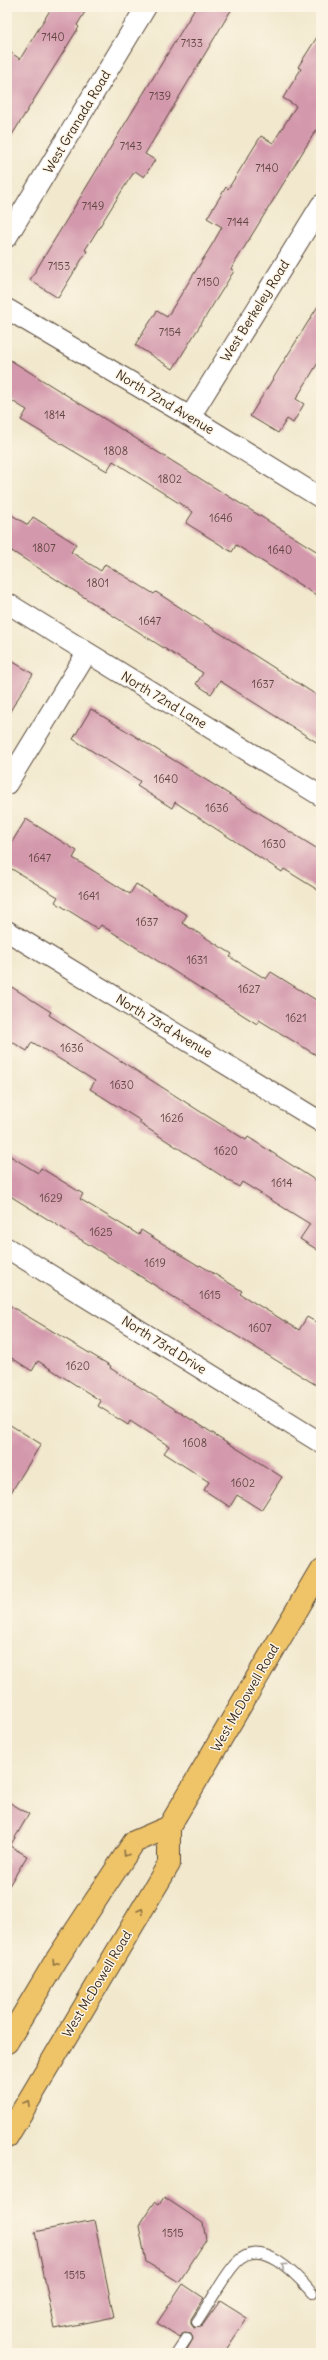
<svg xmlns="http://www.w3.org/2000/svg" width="328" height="2360" viewBox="0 0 328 2360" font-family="Delius,sans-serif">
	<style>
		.building { fill: #d398ac }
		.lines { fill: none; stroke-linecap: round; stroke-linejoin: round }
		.service-casing { stroke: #564638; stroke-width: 12 }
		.minor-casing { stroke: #564638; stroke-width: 22 }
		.primary-casing { stroke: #564638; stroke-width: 24 }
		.service { stroke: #fff; stroke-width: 10 }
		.minor { stroke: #fff; stroke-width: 20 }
		.primary { stroke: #efc469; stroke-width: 22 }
		.oneway { stroke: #8c6f40 }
		.oneway2 { stroke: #a79f9a }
		.labels { text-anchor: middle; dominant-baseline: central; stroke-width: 3; stroke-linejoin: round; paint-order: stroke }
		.number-label { font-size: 11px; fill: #614642 }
		.street-label { font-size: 13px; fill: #3b2a1e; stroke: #fcf5e5 }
	</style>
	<rect width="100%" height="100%" fill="#fcf5e5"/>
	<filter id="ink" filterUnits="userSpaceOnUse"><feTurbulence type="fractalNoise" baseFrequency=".025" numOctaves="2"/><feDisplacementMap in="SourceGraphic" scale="8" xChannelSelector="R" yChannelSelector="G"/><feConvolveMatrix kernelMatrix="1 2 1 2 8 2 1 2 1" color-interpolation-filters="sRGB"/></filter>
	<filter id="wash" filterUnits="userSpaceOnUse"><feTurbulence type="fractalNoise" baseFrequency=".012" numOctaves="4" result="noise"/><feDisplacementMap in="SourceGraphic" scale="16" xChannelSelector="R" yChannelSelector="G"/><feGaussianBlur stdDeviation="0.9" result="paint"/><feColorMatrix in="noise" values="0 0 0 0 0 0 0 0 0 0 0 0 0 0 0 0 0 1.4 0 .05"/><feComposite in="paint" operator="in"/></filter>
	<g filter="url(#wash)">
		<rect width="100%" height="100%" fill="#f1e8cd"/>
		<g id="blocks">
			<path class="building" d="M52,7H88L77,25L79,27L7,143V50L20,59Z
				M196,7H233L145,154L155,160L144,177L135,171L128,181L85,250L87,251L58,298L30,280Z
				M321,31V122L231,269L234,271L173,369L135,345L157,311L167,317L213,243L222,227L207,218L226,187L228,189L261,136L273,143L296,106L283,98L301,69L298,67Z
				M321,301V358L296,399L304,404L293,423L287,419L278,433L250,416Z
				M7,358L321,554V598L236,545L232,552L186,523L193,512L113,461L107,471L21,420L27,410L7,398Z
				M7,512L28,525L33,517L76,544L71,552L101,571L105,564L154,594L156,592L321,698V745L220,681L211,694L196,684L203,673L7,548Z
				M7,658L33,674L7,716Z
				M91,709L321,851V892L284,869L282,872L175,802L172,808L137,786L140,781L73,739Z
				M26,819L77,851L73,858L130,894L136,884L187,915L182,923L232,954L230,957L266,979L271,972L321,1003V1058L259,1020L257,1024L101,925L98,929L55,902L58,897L7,866V850Z
				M7,984L51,1012L49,1015L204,1114L246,1140L248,1137L321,1184V1252L300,1239L310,1224L242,1182L239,1187L139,1123L141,1121L90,1089L95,1081L32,1042L27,1051L7,1039Z
				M7,1154L38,1173L41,1168L83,1194L80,1199L139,1235L141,1230L199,1266L200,1265L242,1291L240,1294L299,1330L307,1317L321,1325V1388L7,1194Z
				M7,1304L111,1366L110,1368L282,1477L261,1510L237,1495L230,1507L204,1490L209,1482L164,1453L169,1446L130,1421L128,1425L98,1406L101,1401L38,1361L32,1371L7,1355Z
				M7,1423L41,1444L7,1499Z
				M7,1801L29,1814L10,1846L27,1856L7,1889Z
				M164,2197L203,2223L206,2240L179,2282L146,2262L139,2226L155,2202L159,2205Z
				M94,2220L114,2317L55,2329L35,2232Z
				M183,2284L204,2298L191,2319V2324L194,2328L202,2326L220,2301L247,2318L224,2353H185L193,2339L191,2333L184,2332L180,2337L157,2323Z"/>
		</g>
	</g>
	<g filter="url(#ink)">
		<use href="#blocks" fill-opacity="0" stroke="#564638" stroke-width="1"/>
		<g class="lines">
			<g class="service-casing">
				<path id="service" d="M197,2322C209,2305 223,2277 236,2263C261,2236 296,2274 312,2293
					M177,2353L187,2338"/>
			</g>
			<g class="minor-casing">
				<path id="minor" d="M7,237L146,7
					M7,309L190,417L321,498
					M190,417L321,205
					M7,603L321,796
					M7,784L87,653
					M7,931L321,1122
					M7,1248L321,1443"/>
			</g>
			<g class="primary-casing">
				<path id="primary" d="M7,2042L55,1962L134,1842L169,1827
					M7,2137L169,1864V1827L321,1569"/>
			</g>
			<use href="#service" class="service"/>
			<use href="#minor" class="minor"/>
			<use href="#primary" class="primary"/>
		</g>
		<defs><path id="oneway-chevron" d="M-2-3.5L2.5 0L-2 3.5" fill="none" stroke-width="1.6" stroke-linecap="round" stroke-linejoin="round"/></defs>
		<g class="oneway">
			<use href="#oneway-chevron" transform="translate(126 1854) rotate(123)"/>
			<use href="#oneway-chevron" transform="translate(141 1911) rotate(-59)"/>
			<use href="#oneway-chevron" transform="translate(55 1963) rotate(122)"/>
			<use href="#oneway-chevron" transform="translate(27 2103) rotate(-60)"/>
		</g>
		<use class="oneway2" href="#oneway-chevron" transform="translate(284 2266) rotate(-143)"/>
	</g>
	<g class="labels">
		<g class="number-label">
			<text x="53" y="37">7140</text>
			<text x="192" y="43">7133</text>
			<text x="160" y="96">7139</text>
			<text x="131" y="146">7143</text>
			<text x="267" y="168">7140</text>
			<text x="93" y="206">7149</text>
			<text x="238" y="222">7144</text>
			<text x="59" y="266">7153</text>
			<text x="208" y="282">7150</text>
			<text x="170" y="332">7154</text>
			<text x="55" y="415">1814</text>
			<text x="116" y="451">1808</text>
			<text x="170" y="479">1802</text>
			<text x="221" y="518">1646</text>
			<text x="44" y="548">1807</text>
			<text x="280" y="550">1640</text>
			<text x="98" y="583">1801</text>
			<text x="150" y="621">1647</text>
			<text x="263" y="684">1637</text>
			<text x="166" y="779">1640</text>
			<text x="217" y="808">1636</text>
			<text x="274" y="844">1630</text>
			<text x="40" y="858">1647</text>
			<text x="89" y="896">1641</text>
			<text x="147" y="922">1637</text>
			<text x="197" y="960">1631</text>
			<text x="249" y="989">1627</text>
			<text x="296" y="1018">1621</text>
			<text x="72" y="1048">1636</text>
			<text x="122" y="1085">1630</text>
			<text x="172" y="1118">1626</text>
			<text x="226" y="1151">1620</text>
			<text x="282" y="1183">1614</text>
			<text x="51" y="1198">1629</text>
			<text x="101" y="1232">1625</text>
			<text x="155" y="1263">1619</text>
			<text x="210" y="1295">1615</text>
			<text x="260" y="1328">1607</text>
			<text x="78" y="1366">1620</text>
			<text x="195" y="1443">1608</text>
			<text x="243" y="1483">1602</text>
			<text x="173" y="2233">1515</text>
			<text x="75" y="2275">1515</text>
		</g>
		<g class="street-label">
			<text transform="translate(77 122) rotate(-59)">West Granada Road</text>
			<text transform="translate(255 311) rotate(-58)">West Berkeley Road</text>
			<text transform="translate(165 402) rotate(31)">North 72nd Avenue</text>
			<text transform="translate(164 700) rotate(31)">North 72nd Lane</text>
			<text transform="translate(164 1026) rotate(31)">North 73rd Avenue</text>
			<text transform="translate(164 1345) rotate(32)">North 73rd Drive</text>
			<text transform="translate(245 1698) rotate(-60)">West McDowell Road</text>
			<text transform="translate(97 1984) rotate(-59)">West McDowell Road</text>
		</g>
	</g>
	<rect width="328" height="2360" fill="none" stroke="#fcf5e5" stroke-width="24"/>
</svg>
